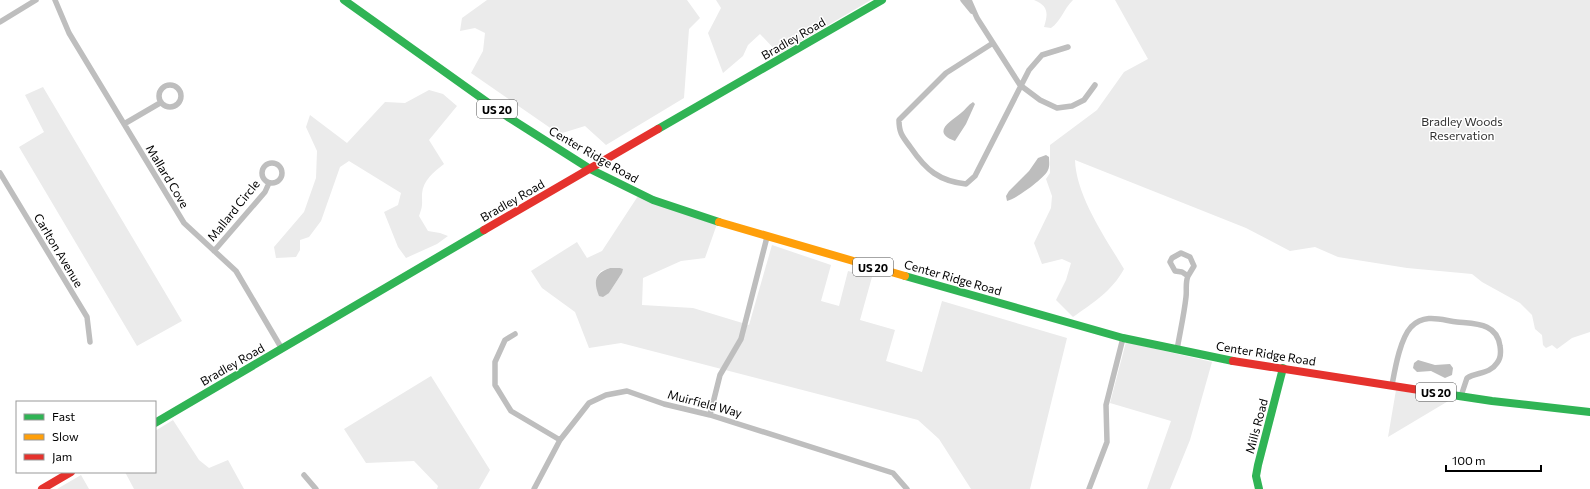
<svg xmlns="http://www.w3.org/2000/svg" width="1590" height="489" viewBox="0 0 1590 489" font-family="Commissioner,sans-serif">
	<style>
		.green { fill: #ebebeb; fill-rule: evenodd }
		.water { fill: #bdbdbd }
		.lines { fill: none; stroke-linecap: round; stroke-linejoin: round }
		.street { stroke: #bebebe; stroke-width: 5.5 }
		.fast { stroke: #30b455; stroke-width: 8 }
		.slow { stroke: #ff9f0a; stroke-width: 8 }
		.jam { stroke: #e5322d; stroke-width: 8 }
		.labels { text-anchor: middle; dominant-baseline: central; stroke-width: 3; stroke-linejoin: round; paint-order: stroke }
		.shield { fill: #fff; stroke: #4c4c4c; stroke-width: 1 }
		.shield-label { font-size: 11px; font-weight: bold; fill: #000 }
		.street-label { font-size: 12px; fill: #000; stroke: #fff }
		.park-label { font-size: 12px; fill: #313131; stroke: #fff }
	</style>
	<rect width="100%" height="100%" fill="#fff"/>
	<path class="green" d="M487,0H687L700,18L689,29L684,98L606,145L585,126L559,134L471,73L483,51L485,33L475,28L460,31L462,18Z
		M716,0H871L779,54L760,34L748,45L743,56L723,73L708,33L721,8Z
		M1034,0H1073C1063,10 1061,21 1051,28L1044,27C1048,14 1049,6 1034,0Z
		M1115,0H1590V332L1572,338L1557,349L1552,345L1546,348L1543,345L1542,335L1535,329L1532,315L1520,303L1482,282L1472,274L1407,268L1338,257L1315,247L1290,251L1246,228L1075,160C1076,196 1106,239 1124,269C1112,291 1093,303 1073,317L1056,300L1066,280L1071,263L1062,259L1042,264L1034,243L1051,208L1052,196L1046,179L1050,173V145L1097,110L1124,72L1148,59Z
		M43,87L182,321L137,346L19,147L44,132L25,95Z
		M429,90L443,94L457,106L429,140L444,164C434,172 423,180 422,194C422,206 423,205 419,216L428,231L440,233L448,236L437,244L406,258L398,247L384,212L398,205L401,193L349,161L340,167L321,221L309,237L300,240V250L296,257L276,258L274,247L304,212L316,178L317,151L306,127L310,115L347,143L385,102L405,103Z
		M638,196L717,224L705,258L681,261L643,278L642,305L693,308L749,325L772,245L831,265L821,301L839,306L848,271L872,277L860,320L895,330L886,361L922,372L942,301L1067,338L1030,489H971L939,439L918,420L621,343L589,348L575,312L542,288L531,271L577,242L587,258L602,251ZM610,268H620L622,273L609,293L597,276L601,271Z
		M1126,342L1212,362L1190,440L1170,489H1147L1171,421L1110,403Z
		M431,376L490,470L479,489H437L438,486L414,461L366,463L344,429Z
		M1396,390L1450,400L1388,437Z
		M173,420L199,460L209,468L228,460L244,489H134L125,472H155V431Z
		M81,475L89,489H57Z"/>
	<path class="water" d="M973,102L975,104L966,124L955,141C931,132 950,122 961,113C965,110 968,105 973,102Z
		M1046,155L1049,157C1049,161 1050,166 1048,170C1045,178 1016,199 1007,201L1006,196L1009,191L1029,171L1038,158Z
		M610,268H620L623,269L622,273L609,293L603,297L599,296C593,281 595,273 610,268Z
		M1418,360L1435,365L1450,364L1453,368L1452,375L1445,378L1431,371L1417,372L1413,368L1414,363Z"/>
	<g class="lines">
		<path class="street" d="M55,0L69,33L184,223L236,271L282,349
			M963,0L972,11
			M969,0L977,18L1020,85L1040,100L1057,108L1072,106L1084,100L1095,85
			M0,22L36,0
			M993,43L946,73L899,120C899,134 903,137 911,148C926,170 939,181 966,184L975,176L1029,70L1042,55L1068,47
			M159 96a11 11 0 1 1 22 0a11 11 0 1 1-22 0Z
			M124,124L160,103
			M262 173a10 10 0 1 1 20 0a10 10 0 1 1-20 0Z
			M0,173L87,317L90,342
			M214,251L265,192L269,183
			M515,334L505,340L495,362V385L511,411L560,440
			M1177,350C1180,332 1184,315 1186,297C1187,290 1185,283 1188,276L1194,266L1190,257L1181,253L1172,258L1170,262L1175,271L1182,272L1188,276
			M1392,385C1395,369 1400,339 1411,327C1425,313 1441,320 1457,322C1476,324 1497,323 1500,346C1501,352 1501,358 1497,363C1490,374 1477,372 1467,378L1461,396
			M710,415L720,375L741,339L767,237
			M304,475L316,489
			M534,489L560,440L589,403L606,395L627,391L664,404L710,415L893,473L907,489
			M1089,489L1107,442L1106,405L1123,338"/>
		<path class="fast" d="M344,0L508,117L590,169L653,200L719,222
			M658,129L882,0
			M905,276L1123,338L1233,361
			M1419,390L1492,401L1590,412
			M155,423L484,230
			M1259,489L1256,476L1258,465L1283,368"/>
		<path class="slow" d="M719,222L905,276"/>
		<path class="jam" d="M484,230L658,129
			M1233,361L1419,390
			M42,489L71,472"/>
	</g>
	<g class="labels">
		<g class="shield">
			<rect x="477" y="100" width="40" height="18" rx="3"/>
			<rect x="853" y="258" width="40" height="18" rx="3"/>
			<rect x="1416" y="383" width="40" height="18" rx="3"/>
		</g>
		<g class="shield-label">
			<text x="497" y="109">US 20</text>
			<text x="873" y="267">US 20</text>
			<text x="1436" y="392">US 20</text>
		</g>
		<g class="street-label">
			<text transform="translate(793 38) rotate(-30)">Bradley Road</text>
			<text transform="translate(594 154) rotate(30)">Center Ridge Road</text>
			<text transform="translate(168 176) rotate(59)">Mallard Cove</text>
			<text transform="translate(512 200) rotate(-30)">Bradley Road</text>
			<text transform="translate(233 210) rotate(-51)">Mallard Circle</text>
			<text transform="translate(59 250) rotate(59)">Carlton Avenue</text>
			<text transform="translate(953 277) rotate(16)">Center Ridge Road</text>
			<text transform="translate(1266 353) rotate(9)">Center Ridge Road</text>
			<text transform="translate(232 364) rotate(-30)">Bradley Road</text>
			<text transform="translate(705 403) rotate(15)">Muirfield Way</text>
			<text transform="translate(1256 426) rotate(-75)">Mills Road</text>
		</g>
		<g class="park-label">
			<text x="1462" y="121">Bradley Woods<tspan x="1462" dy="14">Reservation</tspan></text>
		</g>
	</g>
	<rect x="16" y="401" width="140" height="72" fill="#ffffff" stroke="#999999"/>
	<rect x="24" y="414" width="20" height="6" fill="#30b455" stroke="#999999"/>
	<text x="52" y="421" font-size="12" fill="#000000">Fast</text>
	<rect x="24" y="434" width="20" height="6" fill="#ff9f0a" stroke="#999999"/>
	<text x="52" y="441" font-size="12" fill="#000000">Slow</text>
	<rect x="24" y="454" width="20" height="6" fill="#e5322d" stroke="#999999"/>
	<text x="52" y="461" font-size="12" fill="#000000">Jam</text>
	<path d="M1446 465v6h95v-6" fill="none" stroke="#000000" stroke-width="2"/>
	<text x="1452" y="465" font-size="12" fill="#000000" stroke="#ffffff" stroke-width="3" paint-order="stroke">100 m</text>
</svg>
